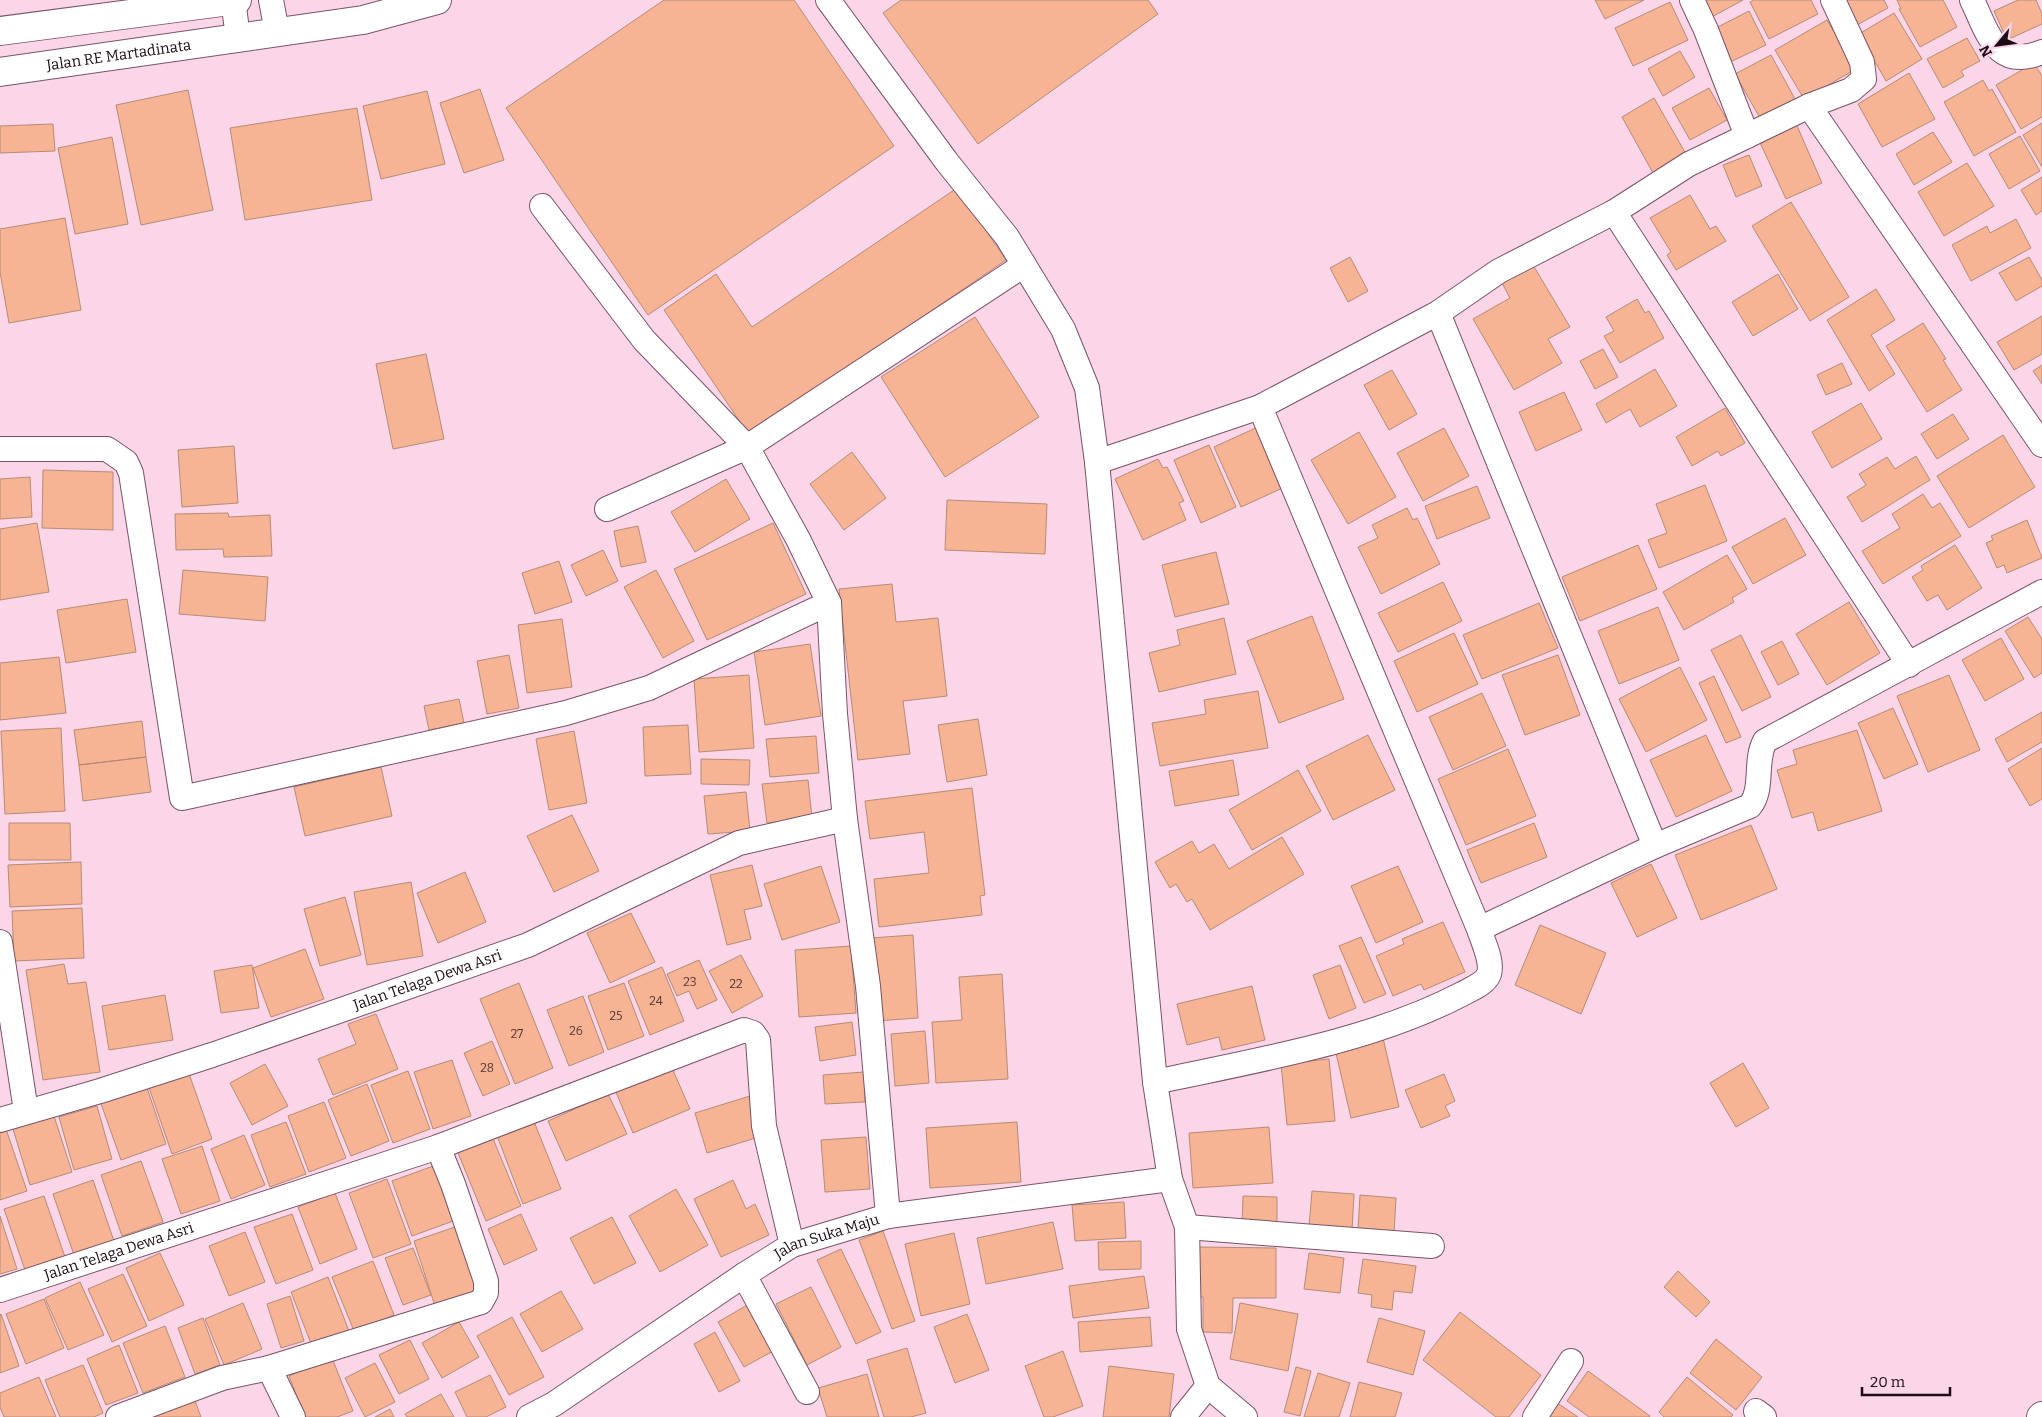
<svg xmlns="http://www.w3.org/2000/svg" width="2042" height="1417" viewBox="0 0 2042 1417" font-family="Bitter,serif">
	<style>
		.building { fill: #f7b494; stroke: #b68b76 }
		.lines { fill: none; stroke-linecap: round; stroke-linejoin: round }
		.minor-casing { stroke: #7a5368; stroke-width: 26 }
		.primary-casing { stroke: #7a5368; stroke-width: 30 }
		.trunk-casing { stroke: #7a5368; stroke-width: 30 }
		.minor { stroke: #fff; stroke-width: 24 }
		.primary { stroke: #fff; stroke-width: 28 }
		.trunk { stroke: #fff; stroke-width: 28 }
		.labels { text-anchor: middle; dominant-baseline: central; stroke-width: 5; stroke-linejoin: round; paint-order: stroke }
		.number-label { font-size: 12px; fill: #533635 }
		.street-label { font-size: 15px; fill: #1c0c15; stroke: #fbd5e8 }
	</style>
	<rect width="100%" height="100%" fill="#fbd5e8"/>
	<path class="building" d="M664,0H794L894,146L648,315L506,108Z
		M901,0H1148L1158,14L978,144L883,13Z
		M1595,0H1644L1605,19Z
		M1697,0H1743L1708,19Z
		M1754,0H1811L1818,14L1769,39L1750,2Z
		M1841,0H1884L1888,8L1855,26Z
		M1897,0H1943L1957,27L1920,47L1899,9H1901Z
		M2018,0H2036L2042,14V24L2007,40L1994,11Z
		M1670,2L1688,40L1633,66L1615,28Z
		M1749,11L1766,45L1728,63L1712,30Z
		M1894,13L1922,59L1886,81L1859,34Z
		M1827,20L1856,69L1804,99L1775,50Z
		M1967,38L1980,61L1961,71L1964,76L1943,88L1927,59Z
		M1680,51L1695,77L1663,96L1648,69Z
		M1771,55L1795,99L1760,118L1735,74Z
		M2034,63L2042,76V117L2021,129L1996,85Z
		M1909,73L1935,119L1882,147L1858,104Z
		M1983,80L1989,91L1992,89L2016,132L1974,156L1944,102Z
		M1709,88L1727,120L1690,140L1672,108Z
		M480,89L504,160L464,173L440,103Z
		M188,90L213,210L141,225L116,105Z
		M427,91L445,164L381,179L363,106Z
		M1654,98L1686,154L1653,173L1622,117Z
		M357,108L372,200L245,220L230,128Z
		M1794,119L1822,183L1786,199L1757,136Z
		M2042,123V167L2023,135Z
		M53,124L55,151L0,153V126Z
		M1933,132L1952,162L1914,185L1896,154Z
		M2020,136L2040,171L2009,189L1989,154Z
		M112,137L128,224L75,234L58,148Z
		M1749,155L1762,186L1736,197L1723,165Z
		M1967,163L1994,206L1944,236L1918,192Z
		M2042,177V211L2036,215L2021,190Z
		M957,188L1006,260L749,435L664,310L716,274L752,327Z
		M1690,195L1710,229L1716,226L1726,241L1676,270L1667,255L1671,252L1650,218Z
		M1791,202L1849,297L1810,321L1752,226Z
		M65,218L81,310L9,323L0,272V229Z
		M2016,219L2031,248L1971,281L1952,245L1987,226L1990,233Z
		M1350,257L1368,291L1348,302L1330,268Z
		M2029,257L2042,280V286L2016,301L1999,273Z
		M1533,265L1570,327L1548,339L1562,363L1514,390L1473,319L1510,298L1502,283Z
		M1778,274L1798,309L1753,336L1732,302Z
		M1876,289L1895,320L1871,335L1895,374L1869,391L1827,320Z
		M1637,299L1645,313L1649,311L1664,338L1620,363L1604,336L1614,331L1606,317Z
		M2042,316V354L2014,370L1997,342Z
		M975,317L1039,417L945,477L881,377Z
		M1923,323L1946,359L1943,360L1962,390L1927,412L1886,346Z
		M1603,349L1618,377L1595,389L1580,361Z
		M426,354L444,439L393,449L376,364Z
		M1842,363L1852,384L1826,395L1817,375Z
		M2042,365V384L2033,371Z
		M1655,369L1677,406L1640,427L1630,409L1606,423L1596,404Z
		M1392,370L1417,414L1389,430L1364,385Z
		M1564,392L1582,430L1536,451L1519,412Z
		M1861,403L1882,439L1832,468L1812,432Z
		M1725,408L1745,443L1721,456L1718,451L1692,466L1676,437Z
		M1953,414L1969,439L1937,459L1921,434Z
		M1260,426L1287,486L1241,507L1214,447Z
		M1444,428L1469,476L1423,501L1397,453Z
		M1359,432L1396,497L1348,524L1311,460Z
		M2003,435L2035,487L1969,528L1937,476Z
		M1209,445L1236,507L1201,523L1174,460Z
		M234,446L238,503L182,507L178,450Z
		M852,452L886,498L844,530L810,484Z
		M1916,456L1930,480L1862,522L1847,497L1866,485L1859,474L1887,457L1895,469Z
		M1158,459L1163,468L1167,467L1184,501L1179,503L1186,520L1143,540L1115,479Z
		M43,470L113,472V530L42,528Z
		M30,477L32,517L0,519V479Z
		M726,479L750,519L695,552L671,512Z
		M1705,485L1727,541L1659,568L1648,540L1667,533L1656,504Z
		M1477,486L1490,518L1437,539L1425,506Z
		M1923,494L1932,508L1940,503L1961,536L1883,584L1862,551L1900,528L1892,514Z
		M947,500L1047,504L1045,554L945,550Z
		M1407,508L1413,520L1417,518L1440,564L1381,594L1358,547L1378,538L1372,525Z
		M228,513L229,517L270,515L272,556L224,557L223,549L176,550L175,514Z
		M1785,518L1806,555L1753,584L1732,547Z
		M2027,520L2042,558L2007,573L2004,565L1997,568L1986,543L1993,540L1991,536Z
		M37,523L49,592L0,600V529Z
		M773,523L806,594L707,640L674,569Z
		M638,526L646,562L621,567L614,531Z
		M1638,545L1657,589L1580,621L1562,577Z
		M1955,545L1982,588L1947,610L1938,595L1927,601L1912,577L1923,570L1921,566Z
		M603,550L618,581L586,596L571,565Z
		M1216,552L1229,604L1175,617L1162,565Z
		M1727,555L1747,589L1732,598L1734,602L1684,630L1663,592Z
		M559,561L572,602L535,614L522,573Z
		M183,570L268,577L265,621L179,614Z
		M656,570L694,641L663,658L624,587Z
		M1443,582L1462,621L1398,652L1378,613Z
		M892,584L896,622L938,618L947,696L903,701L910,754L858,760L839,589Z
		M127,599L136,652L66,663L57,610Z
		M1849,602L1880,653L1827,685L1796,634Z
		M1539,603L1558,648L1482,679L1463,635Z
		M1658,607L1679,660L1619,684L1598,631Z
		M1312,616L1344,699L1279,723L1247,641Z
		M2028,617L2042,639V673L2034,678L2005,631Z
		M1224,618L1236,674L1159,692L1149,653L1180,645L1177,630Z
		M562,619L572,687L527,693L518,625Z
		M1454,633L1478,684L1417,712L1394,661Z
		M1741,635L1771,697L1742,711L1711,650Z
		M2001,638L2024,679L1985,701L1962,660Z
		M1782,641L1799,674L1778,685L1761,652Z
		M810,644L821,716L765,725L754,652Z
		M509,655L519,708L487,714L477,661Z
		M1558,655L1580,715L1525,735L1502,675Z
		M59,657L66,713L0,720V663Z
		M1680,667L1707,720L1646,752L1619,699Z
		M749,675L754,748L699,752L694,679Z
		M1949,675L1980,750L1928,772L1897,696Z
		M1714,676L1741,737L1726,743L1699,683Z
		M1258,691L1268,748L1160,766L1152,723L1206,714L1204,700Z
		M1482,693L1506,746L1453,770L1429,717Z
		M459,699L464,723L429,730L424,706Z
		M1893,708L1918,764L1884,779L1858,723Z
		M2042,712V742L2007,762L1995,739Z
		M978,719L987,775L947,782L938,725Z
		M142,721L146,757L79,765L74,730Z
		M688,725L691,774L645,776L643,727Z
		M61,728L65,811L5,814L1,731Z
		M1857,730L1882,811L1818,831L1813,812L1792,818L1777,770L1797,764L1793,750Z
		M574,731L587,803L549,810L536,739Z
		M1368,735L1395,790L1333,820L1306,766Z
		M1706,735L1732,791L1676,817L1650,760Z
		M816,736L819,773L770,777L766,739Z
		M2042,748V799L2030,806L2008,769Z
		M1508,749L1536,816L1466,845L1438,779Z
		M146,757L151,792L83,801L79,765Z
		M701,759L750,760L749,785L701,784Z
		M1233,760L1239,795L1175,806L1169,771Z
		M381,767L392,816L305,836L294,787Z
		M1298,770L1321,811L1252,850L1229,810Z
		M808,780L812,818L767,823L762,784Z
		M972,788L985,895L980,896L982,915L879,927L874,879L929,873L924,832L870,839L865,801Z
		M746,792L750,831L708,834L704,796Z
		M572,815L599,871L554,892L527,836Z
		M9,823H70L71,860H9Z
		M1534,823L1547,857L1481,883L1467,850Z
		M1751,825L1777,889L1701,920L1675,855Z
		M1282,837L1304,874L1210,930L1192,899L1187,902L1176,884L1170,888L1155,862L1192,841L1199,853L1214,844L1229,869Z
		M81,862L82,904L10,907L8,865Z
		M1651,864L1677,918L1637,937L1611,883Z
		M752,865L762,906L744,910L751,939L727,945L710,875Z
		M821,866L840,922L782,940L764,884Z
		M1398,866L1423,922L1376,943L1351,886Z
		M465,872L486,922L438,943L417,893Z
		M411,882L423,956L367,965L354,892Z
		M345,897L361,955L320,966L304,909Z
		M82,908L84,958L14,961L12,911Z
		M631,913L655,962L610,983L587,933Z
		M1443,922L1465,972L1424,990L1421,984L1393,996L1376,956L1404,944L1402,939Z
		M1540,925L1606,953L1581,1014L1515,985Z
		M913,935L918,1018L876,1021L871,938Z
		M1361,937L1386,994L1364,1003L1339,946Z
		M851,946L856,1013L799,1017L795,950Z
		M305,949L324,999L271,1017L253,968Z
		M741,955L763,996L732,1013L709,971Z
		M699,960L717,1000L697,1009L689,991L677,996L667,974Z
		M64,964L68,984L86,982L100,1072L43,1080L26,970Z
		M252,965L259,1008L221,1013L214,971Z
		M1340,965L1356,1008L1329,1019L1313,975Z
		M662,967L684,1021L650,1035L628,981Z
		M1002,974L1008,1079L936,1083L932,1022L962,1020L959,977Z
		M519,983L553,1068L515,1084L480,999Z
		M624,983L644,1036L608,1050L588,996Z
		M1252,986L1265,1040L1222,1050L1219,1037L1187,1045L1177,1004Z
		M165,995L173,1040L109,1050L102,1006Z
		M583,996L604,1052L569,1066L547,1010Z
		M376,1014L398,1069L333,1095L318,1059L356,1044L348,1024Z
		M852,1022L856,1055L820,1061L815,1027Z
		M925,1031L929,1083L895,1086L891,1034Z
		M1383,1038L1399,1107L1351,1118L1335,1049Z
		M492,1041L510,1084L483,1096L464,1053Z
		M1329,1059L1335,1121L1287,1125L1281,1064Z
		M452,1060L471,1116L433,1129L414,1072Z
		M1743,1063L1769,1108L1736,1127L1710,1083Z
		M265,1064L288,1106L252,1125L230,1083Z
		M187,1068L212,1139L172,1154L147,1082Z
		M672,1068L690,1109L633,1133L616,1092Z
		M408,1071L430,1129L393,1143L371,1085Z
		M864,1072L865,1102L825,1104L823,1075Z
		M1444,1074L1455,1101L1445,1106L1450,1116L1421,1128L1405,1090Z
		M145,1082L166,1144L121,1160L99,1098Z
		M367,1084L389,1141L351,1156L328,1100Z
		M608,1094L627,1134L566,1161L548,1121Z
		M750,1096L762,1136L707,1153L695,1113Z
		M324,1102L346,1158L309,1172L288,1116Z
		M97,1106L112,1159L74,1170L59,1117Z
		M54,1116L72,1172L30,1185L13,1129Z
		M533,1119L561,1189L523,1204L496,1133Z
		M286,1122L306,1174L270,1187L251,1135Z
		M1017,1122L1021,1182L930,1188L926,1128Z
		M1269,1127L1273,1183L1193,1188L1189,1133Z
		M6,1129L27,1191L0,1200V1132Z
		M491,1134L521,1206L486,1221L456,1148Z
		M244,1135L265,1185L231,1199L211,1149Z
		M866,1137L870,1189L825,1192L821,1140Z
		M202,1146L220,1201L181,1214L162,1159Z
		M141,1161L163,1222L122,1236L101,1175Z
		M436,1165L456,1220L412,1236L392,1181Z
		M387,1179L411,1244L373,1258L349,1193Z
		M93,1180L114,1241L74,1255L53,1194Z
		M733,1180L746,1209L755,1204L769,1235L721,1257L694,1199Z
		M676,1189L708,1245L660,1272L629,1216Z
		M1312,1191L1354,1194L1352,1231L1309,1227Z
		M335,1193L357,1249L320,1264L298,1207Z
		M1360,1195L1396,1198L1394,1233L1358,1230Z
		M44,1196L65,1257L25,1270L4,1209Z
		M1243,1196L1277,1197V1226L1242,1225Z
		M1124,1202L1126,1238L1075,1241L1072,1205Z
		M292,1214L313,1270L276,1284L254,1227Z
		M521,1214L537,1250L504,1265L488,1229Z
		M0,1216L17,1269L0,1274Z
		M612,1217L636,1263L594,1284L570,1238Z
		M1053,1222L1063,1269L986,1284L977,1238Z
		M461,1225L482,1290L435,1306L414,1241Z
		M883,1231L915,1321L892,1329L859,1240Z
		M245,1232L265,1282L229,1296L209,1246Z
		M954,1233L970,1304L921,1316L905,1244Z
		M1141,1241V1269L1099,1270L1098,1242Z
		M1199,1247L1276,1248V1298H1233L1232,1333L1203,1332V1297H1199Z
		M413,1248L431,1295L403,1305L385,1258Z
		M841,1249L881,1332L856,1344L817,1260Z
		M160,1253L184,1305L149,1321L126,1268Z
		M1309,1253L1344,1258L1340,1293L1304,1289Z
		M1363,1259L1416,1266L1412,1293L1394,1291L1392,1310L1371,1307L1372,1295L1358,1293Z
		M373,1261L394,1315L354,1331L332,1277Z
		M1678,1271L1710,1302L1696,1317L1664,1287Z
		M123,1274L147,1326L112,1342L88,1289Z
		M1144,1276L1149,1308L1073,1318L1069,1286Z
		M328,1277L349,1331L312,1346L291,1292Z
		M80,1282L104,1335L68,1350L45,1298Z
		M811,1287L841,1347L807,1365L776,1304Z
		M561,1291L583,1329L542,1352L520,1314Z
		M290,1296L304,1341L281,1348L267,1304Z
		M44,1299L64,1348L26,1364L6,1314Z
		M243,1303L262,1349L224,1365L205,1319Z
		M1240,1303L1298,1314L1288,1371L1230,1359Z
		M749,1304L775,1350L744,1367L718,1322Z
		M1460,1312L1541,1375L1509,1417H1496L1423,1360Z
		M1,1314L19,1366L0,1373V1315Z
		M967,1314L989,1370L955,1383L934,1327Z
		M512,1317L544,1377L509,1395L477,1336Z
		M1150,1317L1152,1346L1080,1352L1078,1322Z
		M203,1318L220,1365L195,1374L178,1328Z
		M1379,1318L1425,1331L1413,1375L1367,1362Z
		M459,1322L479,1357L442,1378L422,1343Z
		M165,1326L185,1377L143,1393L123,1343Z
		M715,1332L740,1381L719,1392L694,1344Z
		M1716,1339L1762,1377L1736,1410L1690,1373Z
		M410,1340L429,1379L399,1394L379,1355Z
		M119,1345L138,1393L106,1405L87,1359Z
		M907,1348L926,1413L911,1417H884L867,1360Z
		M1063,1351L1083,1406L1053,1417H1044L1025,1366Z
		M332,1358L353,1411L337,1417H305L289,1376Z
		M375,1363L395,1402L365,1417L345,1378Z
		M83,1365L103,1413L94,1417H60L45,1380Z
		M1109,1366L1174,1374L1169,1417H1103Z
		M1296,1367L1311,1371L1300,1416L1284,1412Z
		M1588,1371L1650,1416L1649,1417H1589L1567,1401Z
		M1318,1373L1350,1383L1339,1417H1304Z
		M867,1374L879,1417H827L818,1388Z
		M490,1375L506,1407L486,1417H467L455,1392Z
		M39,1377L56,1417H4L0,1407V1393Z
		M1687,1377L1733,1415L1731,1417H1664L1659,1412Z
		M1359,1382L1402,1393L1395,1417H1350Z
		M441,1394L454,1417H407L405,1414Z
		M1553,1400L1578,1417H1543Z
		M195,1401L201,1417H152V1416Z
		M390,1409L394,1417H375Z"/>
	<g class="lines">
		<g class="minor-casing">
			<g id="minor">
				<path d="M233,0L238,37"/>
				<path d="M271,0L277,32"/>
				<path d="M828,0L947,162L1007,237L1063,329L1087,388L1097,462L1155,1082L1170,1179L1187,1227L1189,1329L1208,1386L1245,1417"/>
				<path d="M1692,0L1706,30L1747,136"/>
				<path d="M1972,0C1988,33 1996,71 2042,52"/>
				<path d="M1809,106L2042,445"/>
				<path d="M542,206L644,340L747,447L798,539L829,603L835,714L845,819L868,986L888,1216"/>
				<path d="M1614,212L1909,665"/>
				<path d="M1438,313L1655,846"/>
				<path d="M1260,407L1479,929"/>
				<path d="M0,449H107L126,462L131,473L182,798L566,713L649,688L829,603"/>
				<path d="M1097,462L1260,407L1438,313L1499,271L1614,212L1689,164L1809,106L1851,90L1864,79L1862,62L1833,0"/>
				<path d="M607,509L747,447L1024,265"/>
				<path d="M0,942L26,1111"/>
				<path d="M1155,1082C1256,1060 1370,1042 1462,994C1471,989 1485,984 1489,974C1493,961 1483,942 1479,929L1655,846L1750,806C1764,789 1754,761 1765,741L2042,592"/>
				<path id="s1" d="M0,1120L100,1091L212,1055L528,945L739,843L845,819"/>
				<path d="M1187,1227L1432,1246"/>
				<path d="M744,1275L807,1392"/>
				<path id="s2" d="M0,1290L438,1147L744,1030L753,1033L758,1040L764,1126L792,1245"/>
				<path d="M269,1368L293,1417"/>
				<path d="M1756,1411L1764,1417"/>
				<path d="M118,1417L222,1378L269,1368L481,1302L486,1293V1281L453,1184L438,1147"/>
				<path id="s3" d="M529,1417L554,1404L744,1275L792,1245L888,1216L1170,1179"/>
				<path d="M1183,1417L1208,1386"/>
				<path d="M1535,1417L1571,1361"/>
			</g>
		</g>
		<g class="primary-casing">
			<path id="primary" d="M2041,1417L2042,1416"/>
		</g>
		<g class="trunk-casing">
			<g id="trunk">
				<path d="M0,31L237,0"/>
				<path id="s4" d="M0,72L363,20L437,0"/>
			</g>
		</g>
		<use href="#minor" class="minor"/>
		<use href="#primary" class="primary"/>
		<use href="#trunk" class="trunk"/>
	</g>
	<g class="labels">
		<g class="number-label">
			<text x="690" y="982">23</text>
			<text x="736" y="984">22</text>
			<text x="656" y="1001">24</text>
			<text x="616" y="1016">25</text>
			<text x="576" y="1031">26</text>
			<text x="517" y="1034">27</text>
			<text x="487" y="1068">28</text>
		</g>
		<g class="street-label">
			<text stroke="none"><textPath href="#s4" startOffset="120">Jalan RE Martadinata</textPath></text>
			<text stroke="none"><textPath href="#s1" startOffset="450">Jalan Telaga Dewa Asri</textPath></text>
			<text stroke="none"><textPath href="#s3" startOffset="350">Jalan Suka Maju</textPath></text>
			<text stroke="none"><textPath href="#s2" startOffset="125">Jalan Telaga Dewa Asri</textPath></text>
		</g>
	</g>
	<g transform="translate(1997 45) rotate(241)" stroke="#fbd5e8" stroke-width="4" paint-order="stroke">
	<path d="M0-4L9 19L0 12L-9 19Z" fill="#1c0c15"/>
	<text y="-8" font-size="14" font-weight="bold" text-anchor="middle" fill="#1c0c15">N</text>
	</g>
	<path d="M1862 1387v8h88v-8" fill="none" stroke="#1c0c15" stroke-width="2.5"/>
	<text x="1870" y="1387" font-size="15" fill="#1c0c15" stroke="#fbd5e8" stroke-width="4" paint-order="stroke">20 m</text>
</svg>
